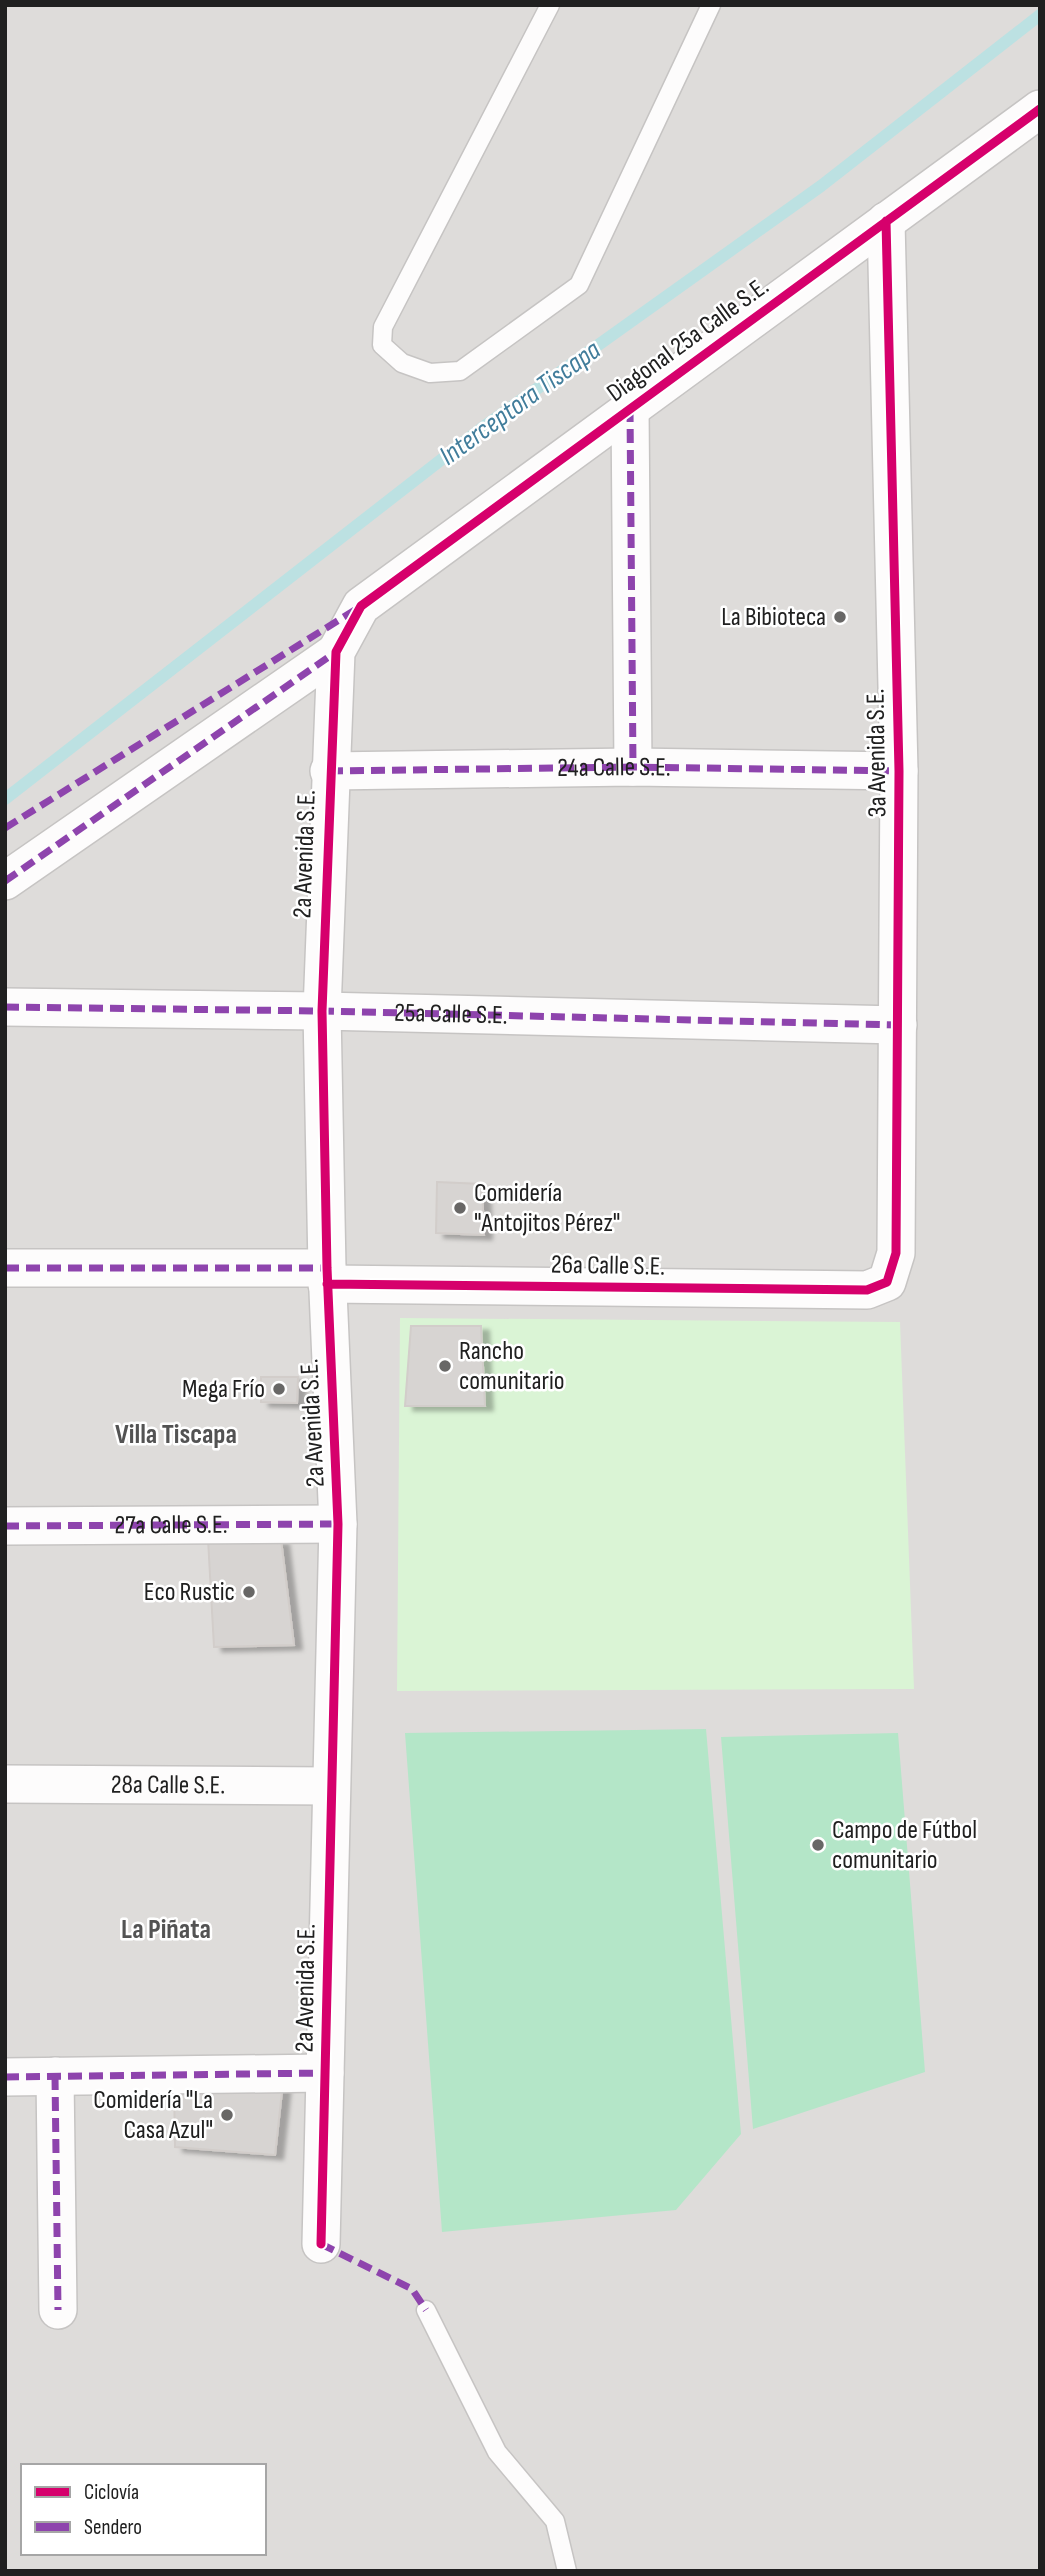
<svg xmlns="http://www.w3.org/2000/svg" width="1045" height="2576" viewBox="0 0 1045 2576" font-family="'Sofia Sans Condensed',sans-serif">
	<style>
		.residential { fill: #dedcda; fill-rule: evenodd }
		.park { fill: #daf4d5 }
		.pitch { fill: #b4e6c8 }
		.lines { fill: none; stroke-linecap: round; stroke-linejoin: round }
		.stream { stroke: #bce1e2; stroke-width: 12 }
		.building { fill: #d7d4d2; stroke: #d2cdca; stroke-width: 2; filter: url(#shadow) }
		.service-casing { stroke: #c6c4c3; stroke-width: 21 }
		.minor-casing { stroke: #c6c4c3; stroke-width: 40 }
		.service { stroke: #fdfcfc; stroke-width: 18 }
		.minor { stroke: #fdfcfc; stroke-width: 37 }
		.quiet { stroke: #8e44ad; stroke-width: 7; stroke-dasharray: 14 7; stroke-linecap: butt }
		.cycleway-casing { stroke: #fff; stroke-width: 13 }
		.cycleway { stroke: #d6006c; stroke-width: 9 }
		.poi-dot { fill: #686766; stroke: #fff; stroke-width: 2.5 }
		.labels { text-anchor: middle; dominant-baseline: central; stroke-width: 5; stroke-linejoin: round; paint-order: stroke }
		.street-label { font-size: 26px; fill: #202020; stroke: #fff }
		.poi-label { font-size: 26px; fill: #202020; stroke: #fff; text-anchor: end }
		.water-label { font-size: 28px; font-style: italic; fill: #417d9b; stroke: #fff }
		.neighbourhood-label { font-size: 28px; font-weight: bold; fill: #535353; stroke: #fff }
	</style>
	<defs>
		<filter id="shadow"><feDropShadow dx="8" dy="4.5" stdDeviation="2" flood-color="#0004"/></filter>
	</defs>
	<rect width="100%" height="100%" fill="#efece9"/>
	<path class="residential" d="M5,5H1040V2571H5ZM23,2466H264V2553H23Z"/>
	<path class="park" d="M400,1318L900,1322L914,1689L397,1691Z"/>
	<path class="pitch" d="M706,1729L741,2134L676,2210L442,2232L405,1733Z
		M898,1733L925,2072L753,2129L721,1737Z"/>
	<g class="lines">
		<path class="stream" d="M5,799L482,428L821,186L1040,15"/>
	</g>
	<path class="building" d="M437,1182L482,1184L484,1235L436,1233Z
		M411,1326H481L485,1406H405Z
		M261,1377H298L297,1403L261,1402Z
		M208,1539L281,1540L294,1645L214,1647Z
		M283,2082L275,2155L175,2147L174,2083Z"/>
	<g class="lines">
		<g class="service-casing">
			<path id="service" d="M550,5L383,327L382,345L402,363L430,373L460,371L579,285L711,5
				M426,2310L497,2452L555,2521L567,2571"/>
		</g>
		<g class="minor-casing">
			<g id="minor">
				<path d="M630,408L633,767"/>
				<path d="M329,771L633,767L899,771"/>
				<path d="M5,881L336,652"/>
				<path id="s1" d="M5,1007L322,1011L898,1025"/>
				<path d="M5,1268H327"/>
				<path d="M327,1284L867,1290L887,1282L896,1253L899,771L886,221"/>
				<path id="s2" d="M5,1526L338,1524"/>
				<path id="s3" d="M5,1784L331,1786"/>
				<path d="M55,2076L58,2310"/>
				<path d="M5,2077L325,2073"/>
				<path d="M321,2244L338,1524L327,1268L322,1011L336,652L361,606L1040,109"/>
			</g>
		</g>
		<use href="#service" class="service"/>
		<use href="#minor" class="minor"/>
		<g class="quiet">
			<path d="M630,408L633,767"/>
			<path id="s4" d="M329,771L633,767L899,771"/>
			<path d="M5,828L355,610"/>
			<path d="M5,881L336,652"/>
			<path d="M5,1007L322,1011L898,1025"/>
			<path d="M5,1268H327"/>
			<path d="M5,1526L338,1524"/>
			<path d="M55,2076L58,2310"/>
			<path d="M5,2077L325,2073"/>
			<path d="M321,2244L412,2289L426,2310"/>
		</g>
		<g class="cycleway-casing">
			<path id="cycleway" d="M327,1284L867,1290L887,1282L896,1253L899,771L886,221
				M321,2244L338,1524L327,1268L322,1011L336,652L361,606L1040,109"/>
		</g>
		<use href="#cycleway" class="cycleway"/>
	</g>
	<g class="poi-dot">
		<circle cx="840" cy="617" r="7"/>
		<circle cx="460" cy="1208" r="7"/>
		<circle cx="445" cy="1366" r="7"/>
		<circle cx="279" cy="1389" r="7"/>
		<circle cx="249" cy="1592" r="7"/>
		<circle cx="818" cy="1845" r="7"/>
		<circle cx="227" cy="2115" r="7"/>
	</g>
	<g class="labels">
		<g class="street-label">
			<text transform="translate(688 340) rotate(-36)">Diagonal 25a Calle S.E.</text>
			<text transform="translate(877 753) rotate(-91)">3a Avenida S.E.</text>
			<text stroke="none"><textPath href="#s4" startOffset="285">24a Calle S.E.</textPath></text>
			<text transform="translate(305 854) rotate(-88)">2a Avenida S.E.</text>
			<text stroke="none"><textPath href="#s1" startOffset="446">25a Calle S.E.</textPath></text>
			<text transform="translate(608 1266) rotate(1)">26a Calle S.E.</text>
			<text transform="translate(313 1423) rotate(-93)">2a Avenida S.E.</text>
			<text stroke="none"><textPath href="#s2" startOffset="166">27a Calle S.E.</textPath></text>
			<text stroke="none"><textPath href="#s3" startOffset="163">28a Calle S.E.</textPath></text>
			<text transform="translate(306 1988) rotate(-89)">2a Avenida S.E.</text>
		</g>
		<g class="poi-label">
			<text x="826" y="617">La Bibioteca</text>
			<text x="474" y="1193" text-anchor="start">Comidería<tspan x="474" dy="30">"Antojitos Pérez"</tspan></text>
			<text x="459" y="1351" text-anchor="start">Rancho<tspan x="459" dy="30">comunitario</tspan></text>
			<text x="265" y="1389">Mega Frío</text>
			<text x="235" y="1592">Eco Rustic</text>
			<text x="832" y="1830" text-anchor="start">Campo de Fútbol<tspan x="832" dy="30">comunitario</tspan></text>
			<text x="213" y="2100">Comidería "La<tspan x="213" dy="30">Casa Azul"</tspan></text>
		</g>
		<g class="water-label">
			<text transform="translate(520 403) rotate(-36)">Interceptora Tiscapa</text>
		</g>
		<g class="neighbourhood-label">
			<text x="176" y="1434">Villa Tiscapa</text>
			<text x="166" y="1929">La Piñata</text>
		</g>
	</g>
	<rect width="1045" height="2576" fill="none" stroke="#202020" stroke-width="14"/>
	<rect x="21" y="2464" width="245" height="91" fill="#ffffff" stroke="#a6a6a6" stroke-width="2"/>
	<rect x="35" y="2487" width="35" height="10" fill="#d6006c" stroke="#a6a6a6" stroke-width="2"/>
	<text x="84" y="2499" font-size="21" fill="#202020">Ciclovía</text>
	<rect x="35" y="2522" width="35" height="10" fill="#8e44ad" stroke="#a6a6a6" stroke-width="2"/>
	<text x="84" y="2534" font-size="21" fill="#202020">Sendero</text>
</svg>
